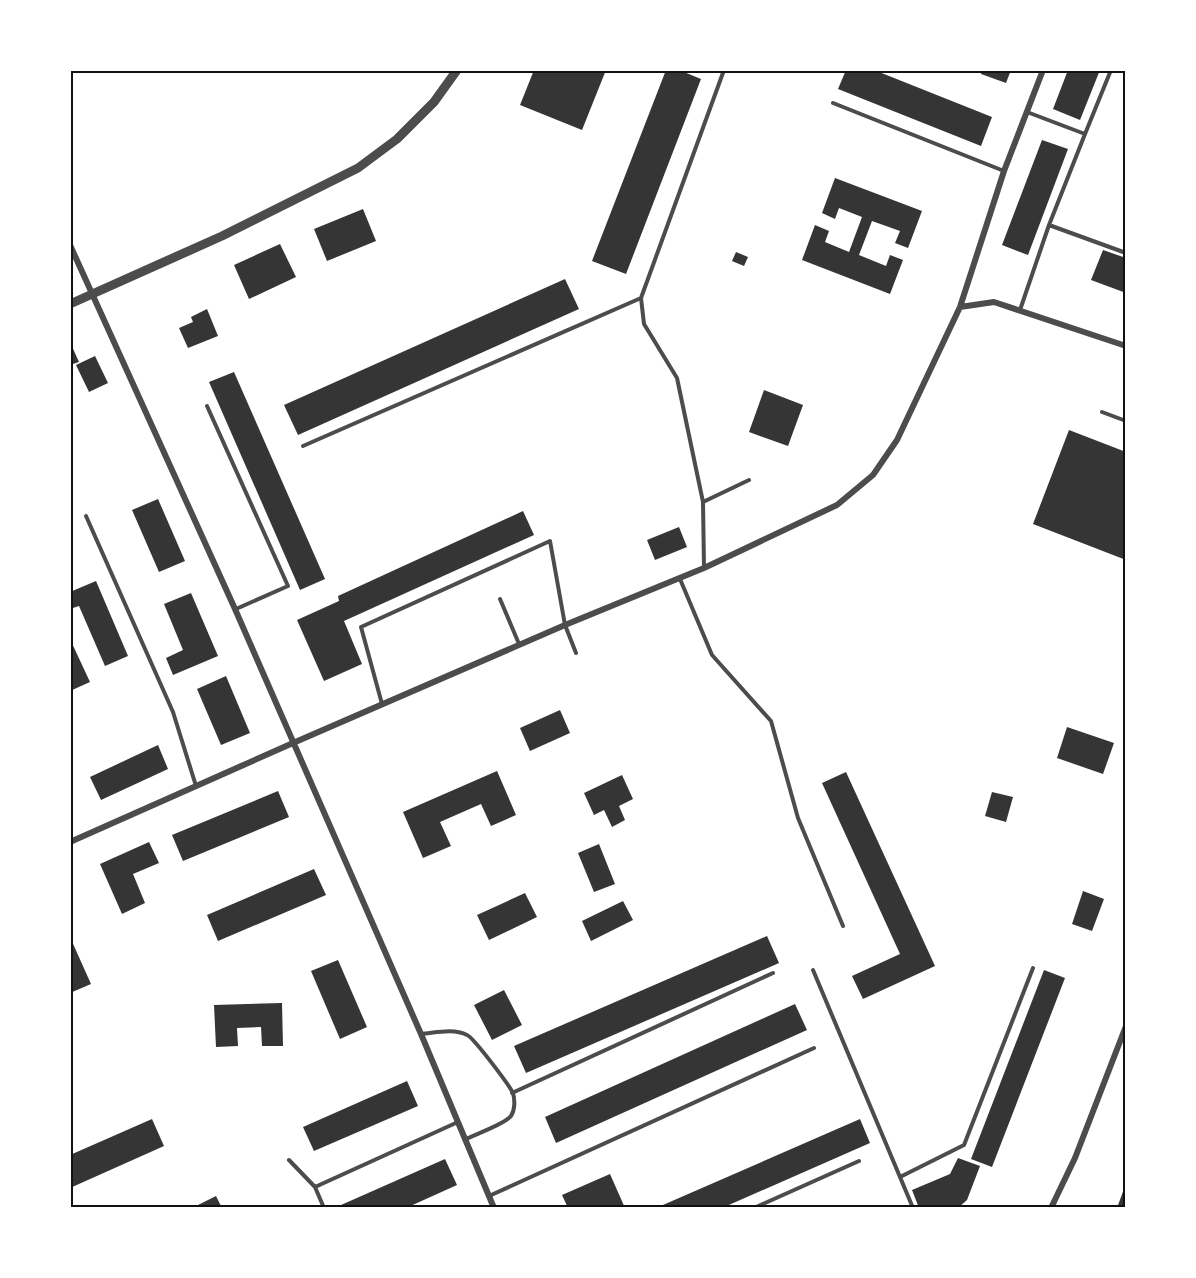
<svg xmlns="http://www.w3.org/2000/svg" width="1196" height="1278" viewBox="0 0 1196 1278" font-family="'Noto Sans',sans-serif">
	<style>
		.building { fill: #353535 }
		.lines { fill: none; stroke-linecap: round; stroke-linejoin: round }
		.service { stroke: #4c4c4c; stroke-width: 4 }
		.minor { stroke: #4c4c4c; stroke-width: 6 }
		.tertiary { stroke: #4c4c4c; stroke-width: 9 }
		.neatline { fill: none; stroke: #111; stroke-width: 2 }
	</style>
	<rect width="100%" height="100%" fill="#fff"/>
	<path class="building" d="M534,70H606L582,130L520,105Z
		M666,70H679L701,79L626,274L592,261Z
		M846,70H874L992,117L981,146L838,89Z
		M982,70H1011L1006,83L981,74Z
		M1068,70H1100L1080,120L1053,109Z
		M1042,140L1068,149L1028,255L1002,245Z
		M835,178L922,211L908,248L895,243L900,231L872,221L859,255L886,266L890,255L903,260L890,294L802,260L815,225L829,231L825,242L849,252L862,217L839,208L835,219L822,213Z
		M363,209L376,241L327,261L314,229Z
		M280,244L296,277L249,299L234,265Z
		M1103,250L1126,258V293L1091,280Z
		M736,252L748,257L744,266L732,261Z
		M565,279L579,309L298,435L284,405Z
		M207,309L218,336L188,348L179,328L193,322L191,317Z
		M70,342L79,362L70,365Z
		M95,356L108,383L89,392L76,365Z
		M234,372L325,579L300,590L209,382Z
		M764,390L803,405L788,446L749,432Z
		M1069,430L1126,452V560L1033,524Z
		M158,499L185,561L159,572L132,510Z
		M523,511L534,535L344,621L362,664L324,681L297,620L339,601L338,596Z
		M679,527L687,547L655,560L647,540Z
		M96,581L128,656L105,666L79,606L70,609V592Z
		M191,593L218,656L173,675L166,658L183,650L164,604Z
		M70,639L90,682L70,691Z
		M226,676L250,733L221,745L197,689Z
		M560,710L570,733L530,751L520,728Z
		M1067,727L1114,743L1103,774L1057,758Z
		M158,745L168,769L101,800L90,777Z
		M497,771L516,815L491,826L481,804L440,822L451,846L423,858L403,812Z
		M846,772L935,966L863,999L852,976L900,954L822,783Z
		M622,775L633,799L619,806L625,820L612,827L604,810L594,815L584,793Z
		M278,791L289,817L183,861L172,835Z
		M992,792L1013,797L1006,822L985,816Z
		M149,842L159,863L133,874L145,903L122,914L100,864Z
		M599,844L615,884L594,892L578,853Z
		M314,869L326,895L218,941L207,915Z
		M1083,891L1104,899L1092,931L1072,924Z
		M525,893L537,917L489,940L477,915Z
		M623,901L633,920L591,941L582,921Z
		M767,936L779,963L526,1073L514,1046Z
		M70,937L91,984L70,993Z
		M338,960L367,1027L340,1039L311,971Z
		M1044,970L1065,978L992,1167L971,1159Z
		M504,990L522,1025L492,1040L474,1005Z
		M282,1003L283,1046H262L261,1027L237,1028L238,1046L216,1047L214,1005Z
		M795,1004L807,1030L556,1143L545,1117Z
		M407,1081L418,1106L314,1151L303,1127Z
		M152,1119L164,1146L70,1188V1155Z
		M860,1119L870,1143L722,1208H656Z
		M958,1158L980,1166L967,1200L958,1208H919L912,1190L950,1174Z
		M445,1159L457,1185L406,1208H342L341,1205Z
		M610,1174L625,1208H568L562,1195Z
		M1125,1186L1126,1208H1117Z
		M216,1196L222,1208H192Z"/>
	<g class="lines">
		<path class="service" d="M972,71V70
			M833,103L1004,171
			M1027,112L1085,134L1049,225
			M1085,134L1111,70
			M641,298L644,324L677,378L703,502L704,567
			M1020,310L1049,225L1126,253
			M207,406L288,586L236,609
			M1102,412L1126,421
			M303,446L641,298L724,70
			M703,502L749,480
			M86,516L173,712L196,786
			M680,579L712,655L771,721L798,818L843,926
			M500,599L519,644
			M382,704L361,627L550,541L565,625L576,653
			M813,970L900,1177
			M421,1034C435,1033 453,1028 467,1035C474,1038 509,1085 513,1093C515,1100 515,1110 511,1116C505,1124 476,1134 466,1139
			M512,1093L773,973
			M289,1160L315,1187L324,1208
			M315,1187L458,1122
			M489,1196L814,1048
			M754,1208L859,1161
			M913,1208L900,1177L964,1145L1033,968"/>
		<path class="minor" d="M70,245L235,609L421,1034L494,1208
			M960,307L994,302L1126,346
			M70,842L293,743L565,625L704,568L837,505L873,475L897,440L960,307L1004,171L1043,70
			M1051,1208L1075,1158L1126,1026"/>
		<path class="tertiary" d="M70,304L222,236L358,168L397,139L434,102L457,70"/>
	</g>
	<rect width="1196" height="1278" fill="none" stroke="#ffffff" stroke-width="144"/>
	<rect x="72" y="72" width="1052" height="1134" class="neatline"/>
</svg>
